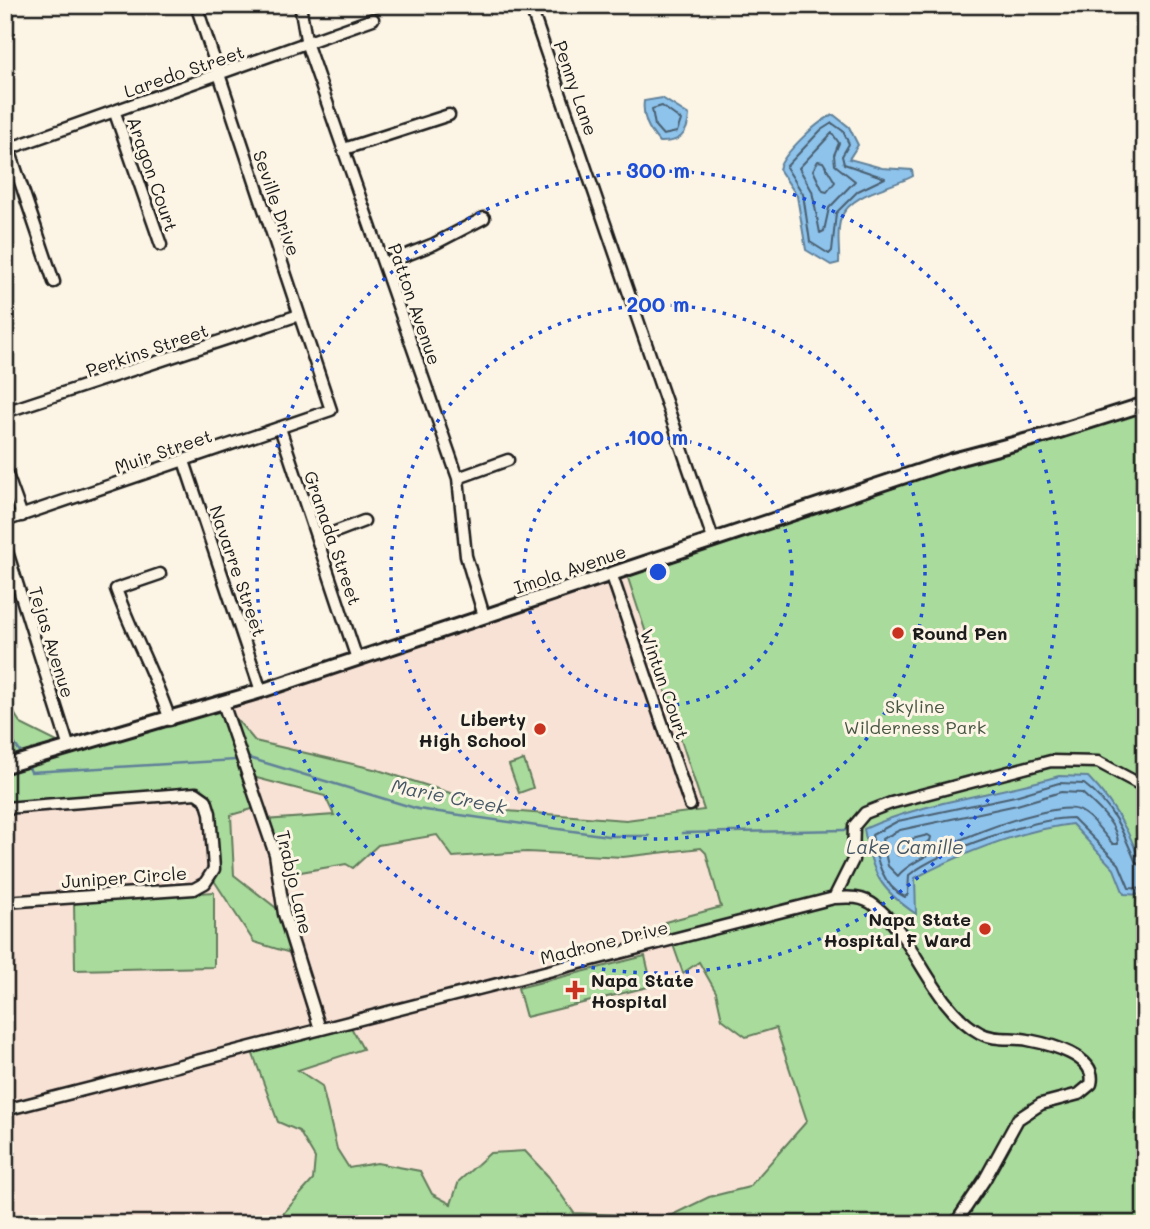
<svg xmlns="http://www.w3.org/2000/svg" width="1150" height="1229" viewBox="0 0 1150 1229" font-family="Mali,sans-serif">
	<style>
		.built { fill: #f8e2d5 }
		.green { fill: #a9db9c; stroke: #627c5c; stroke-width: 2 }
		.water { fill: #8ec3ec; stroke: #608099; stroke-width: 2 }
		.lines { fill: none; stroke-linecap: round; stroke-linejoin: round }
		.shore { stroke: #4a5f6f; stroke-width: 2 }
		.stream { stroke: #608099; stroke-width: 2.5 }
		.minor-casing { stroke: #1c1c1c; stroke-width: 15 }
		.tertiary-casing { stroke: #1c1c1c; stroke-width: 18 }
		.minor { stroke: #fcf5e5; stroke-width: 10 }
		.tertiary { stroke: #fcf5e5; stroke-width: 12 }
		.ring { fill: none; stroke: #1d4ed8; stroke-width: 3.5; stroke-dasharray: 3.5 7 }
		.poi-dot { fill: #c8321e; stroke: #fcf5e5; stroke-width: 2.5 }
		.labels { text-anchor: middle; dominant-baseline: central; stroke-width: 6; stroke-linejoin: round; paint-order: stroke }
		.street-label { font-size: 18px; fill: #1c1c1c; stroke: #fcf5e5 }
		.poi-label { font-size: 18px; font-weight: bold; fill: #1c1c1c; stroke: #fcf5e5; text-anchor: start }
		.park-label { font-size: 18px; fill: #465542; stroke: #fcf5e5 }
		.water-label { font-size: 19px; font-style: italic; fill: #445665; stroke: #fcf5e5 }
		.centre { fill: #1d4ed8; stroke: #fcf5e5; stroke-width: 3.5 }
		.ring-label { font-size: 21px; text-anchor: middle; font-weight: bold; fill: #1d4ed8; stroke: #fcf5e5; stroke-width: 6; stroke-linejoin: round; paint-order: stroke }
	</style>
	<rect width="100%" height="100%" fill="#fcf5e5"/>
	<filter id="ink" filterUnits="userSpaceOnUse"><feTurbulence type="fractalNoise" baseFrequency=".0143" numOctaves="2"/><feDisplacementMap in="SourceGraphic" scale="14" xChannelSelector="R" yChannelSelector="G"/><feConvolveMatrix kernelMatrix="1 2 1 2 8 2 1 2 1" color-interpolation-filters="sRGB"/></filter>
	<g filter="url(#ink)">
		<path class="built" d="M625,569L1111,1224H5V766Z"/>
		<path class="green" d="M1145,404V1224H262L282,1215L313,1180L315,1158L299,1131L278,1122L250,1046L348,1022L363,1049L298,1070L322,1086L337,1149L349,1168L377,1163L420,1171L432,1194L451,1204L459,1181L490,1153L525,1151L548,1176L574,1213L668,1217L709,1197L749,1187L807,1121L776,1028L746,1037L722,1019L716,992L699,962L683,973L665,922L721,907L706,853L701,848L623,857L527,852L453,857L437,835L378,845L353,868L346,864L278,876L264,820L334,815L325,796L249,776L259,807L231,815L234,875L284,914L297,955L254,942L211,876L210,813L196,793L5,808V699L21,724L69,748L223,703L255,741L378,770L507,811L626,820L704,810L625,569Z
			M524,760L533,788L519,793L509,765Z
			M214,892V967L75,970L74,901Z
			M645,956L652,986L526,1017L518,988Z"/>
		<path class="water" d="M662,98L689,115C688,135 679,143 659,142C648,129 642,117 644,101Z
			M834,115L849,127L858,145L849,159L882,168L912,170L913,176C892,188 851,192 841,218C836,232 840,249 839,263L831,265L806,250L797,196L779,169C783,154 819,119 834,115Z
			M1059,776L1088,777C1112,801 1150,858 1142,895L1124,894L1114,869L1072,824C1018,831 963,853 915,878L916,914C879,889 872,873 864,829C925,801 994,795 1059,776Z"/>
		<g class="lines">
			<path class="shore" d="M662,106L681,120L677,132L663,135L655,126L652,109Z
				M832,123L843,131L849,144L842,156L844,164L885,178L858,191L836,213L832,251L829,254L810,242L803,194L786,167L821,130Z
				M832,133L839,143L834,155L835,165L855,181L829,208L824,231L820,233L812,191L799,168Z
				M818,161L823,162L835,182L827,192L823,191L813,170Z
				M1061,792L1082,793C1096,806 1118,824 1118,844H1113C1103,834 1091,815 1078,810C1052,799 914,853 898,876L888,866L882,839L900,830L1017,805Z
				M928,835L931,837L930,841L901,856L897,855L896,843Z
				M1145,867L1136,863C1123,831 1112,805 1084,784L1059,783L1015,796L898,821L872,835C876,858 882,886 905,897L908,894L909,875C940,851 1034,818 1073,818L1119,864L1129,888L1145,889"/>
			<path class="stream" d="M5,730L23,756
				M249,758L418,809L608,836H649
				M28,765L31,772L236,760
				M682,833L846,830"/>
			<g class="minor-casing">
				<path id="minor" d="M300,5L307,45L458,478L466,556L484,616
					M530,5L713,539
					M115,113L161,245
					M5,137L54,282
					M344,149L449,115
					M5,150L373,19
					M384,264L434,244L484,218
					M5,412L299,315
					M280,428L357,659
					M184,461L261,691
					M5,469L22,516
					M458,478L508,460
					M5,521L331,410L196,5
					M317,539L364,521
					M5,545L69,748
					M611,573L690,805
					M160,574L116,589C132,634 155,675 170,720
					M223,703L275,854L284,914L320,1029
					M5,808L196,793L206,800L210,813L214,869L205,883L194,889L5,902
					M834,898C849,897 863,896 875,906C914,934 932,1007 980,1033C994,1041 1013,1037 1028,1040C1049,1044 1098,1056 1091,1084L1079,1094L1041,1104L1018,1119L985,1179L955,1224
					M5,1110L834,898L853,860L854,826L865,813L891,803L1051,761L1098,762L1145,787"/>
			</g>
			<g class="tertiary-casing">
				<path id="tertiary" d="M5,766L261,691L953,460L1047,435L1145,404"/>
			</g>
			<use href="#minor" class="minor"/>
			<use href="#tertiary" class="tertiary"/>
		</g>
	</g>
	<g class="ring">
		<circle cx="658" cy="572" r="134"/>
		<circle cx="658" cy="572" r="267"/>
		<circle cx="658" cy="572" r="401"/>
	</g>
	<g class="poi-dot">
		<circle cx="898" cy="633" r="7"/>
		<circle cx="540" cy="729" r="7"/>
		<circle cx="985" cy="929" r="7"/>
		<path d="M571.5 979.5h7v7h7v7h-7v7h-7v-7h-7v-7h7z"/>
	</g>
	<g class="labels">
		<g class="street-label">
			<text transform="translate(184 71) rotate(-19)">Laredo Street</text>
			<text transform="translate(576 88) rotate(71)">Penny Lane</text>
			<text transform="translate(153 174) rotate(71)">Aragon Court</text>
			<text transform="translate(277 203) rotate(71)">Seville Drive</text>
			<text transform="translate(415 304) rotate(71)">Patton Avenue</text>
			<text transform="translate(147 350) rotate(-19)">Perkins Street</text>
			<text transform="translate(163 451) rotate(-19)">Muir Street</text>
			<text transform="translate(333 538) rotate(71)">Granada Street</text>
			<text transform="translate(570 569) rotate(-19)">Imola Avenue</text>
			<text transform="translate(238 571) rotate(71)">Navarre Street</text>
			<text transform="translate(52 642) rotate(73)">Tejas Avenue</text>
			<text transform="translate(665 684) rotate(71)">Wintun Court</text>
			<text transform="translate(124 877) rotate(-4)">Juniper Circle</text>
			<text transform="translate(295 882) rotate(77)">Trabjo Lane</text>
			<text transform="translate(604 942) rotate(-14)">Madrone Drive</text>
		</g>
		<g class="poi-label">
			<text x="912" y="633">Round Pen</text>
			<text x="526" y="719" text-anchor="end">Liberty<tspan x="526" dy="21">High School</tspan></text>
			<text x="971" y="919" text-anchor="end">Napa State<tspan x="971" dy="21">Hospital F Ward</tspan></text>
			<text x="591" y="980">Napa State<tspan x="591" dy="21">Hospital</tspan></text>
		</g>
		<g class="park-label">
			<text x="915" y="706">Skyline<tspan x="915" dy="21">Wilderness Park</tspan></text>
		</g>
		<g class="water-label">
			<text transform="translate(449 796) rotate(11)">Marie Creek</text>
			<text x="905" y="846">Lake Camille</text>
		</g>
	</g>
	<circle cx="658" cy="572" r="10" class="centre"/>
	<g class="ring-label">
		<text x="658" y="178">300 m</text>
		<text x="658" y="312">200 m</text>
		<text x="658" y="445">100 m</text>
	</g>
	<rect width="1150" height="1229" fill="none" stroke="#fcf5e5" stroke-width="28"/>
	<rect x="14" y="14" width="1122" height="1201" fill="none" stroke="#1c1c1c" stroke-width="2.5" filter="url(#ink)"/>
</svg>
